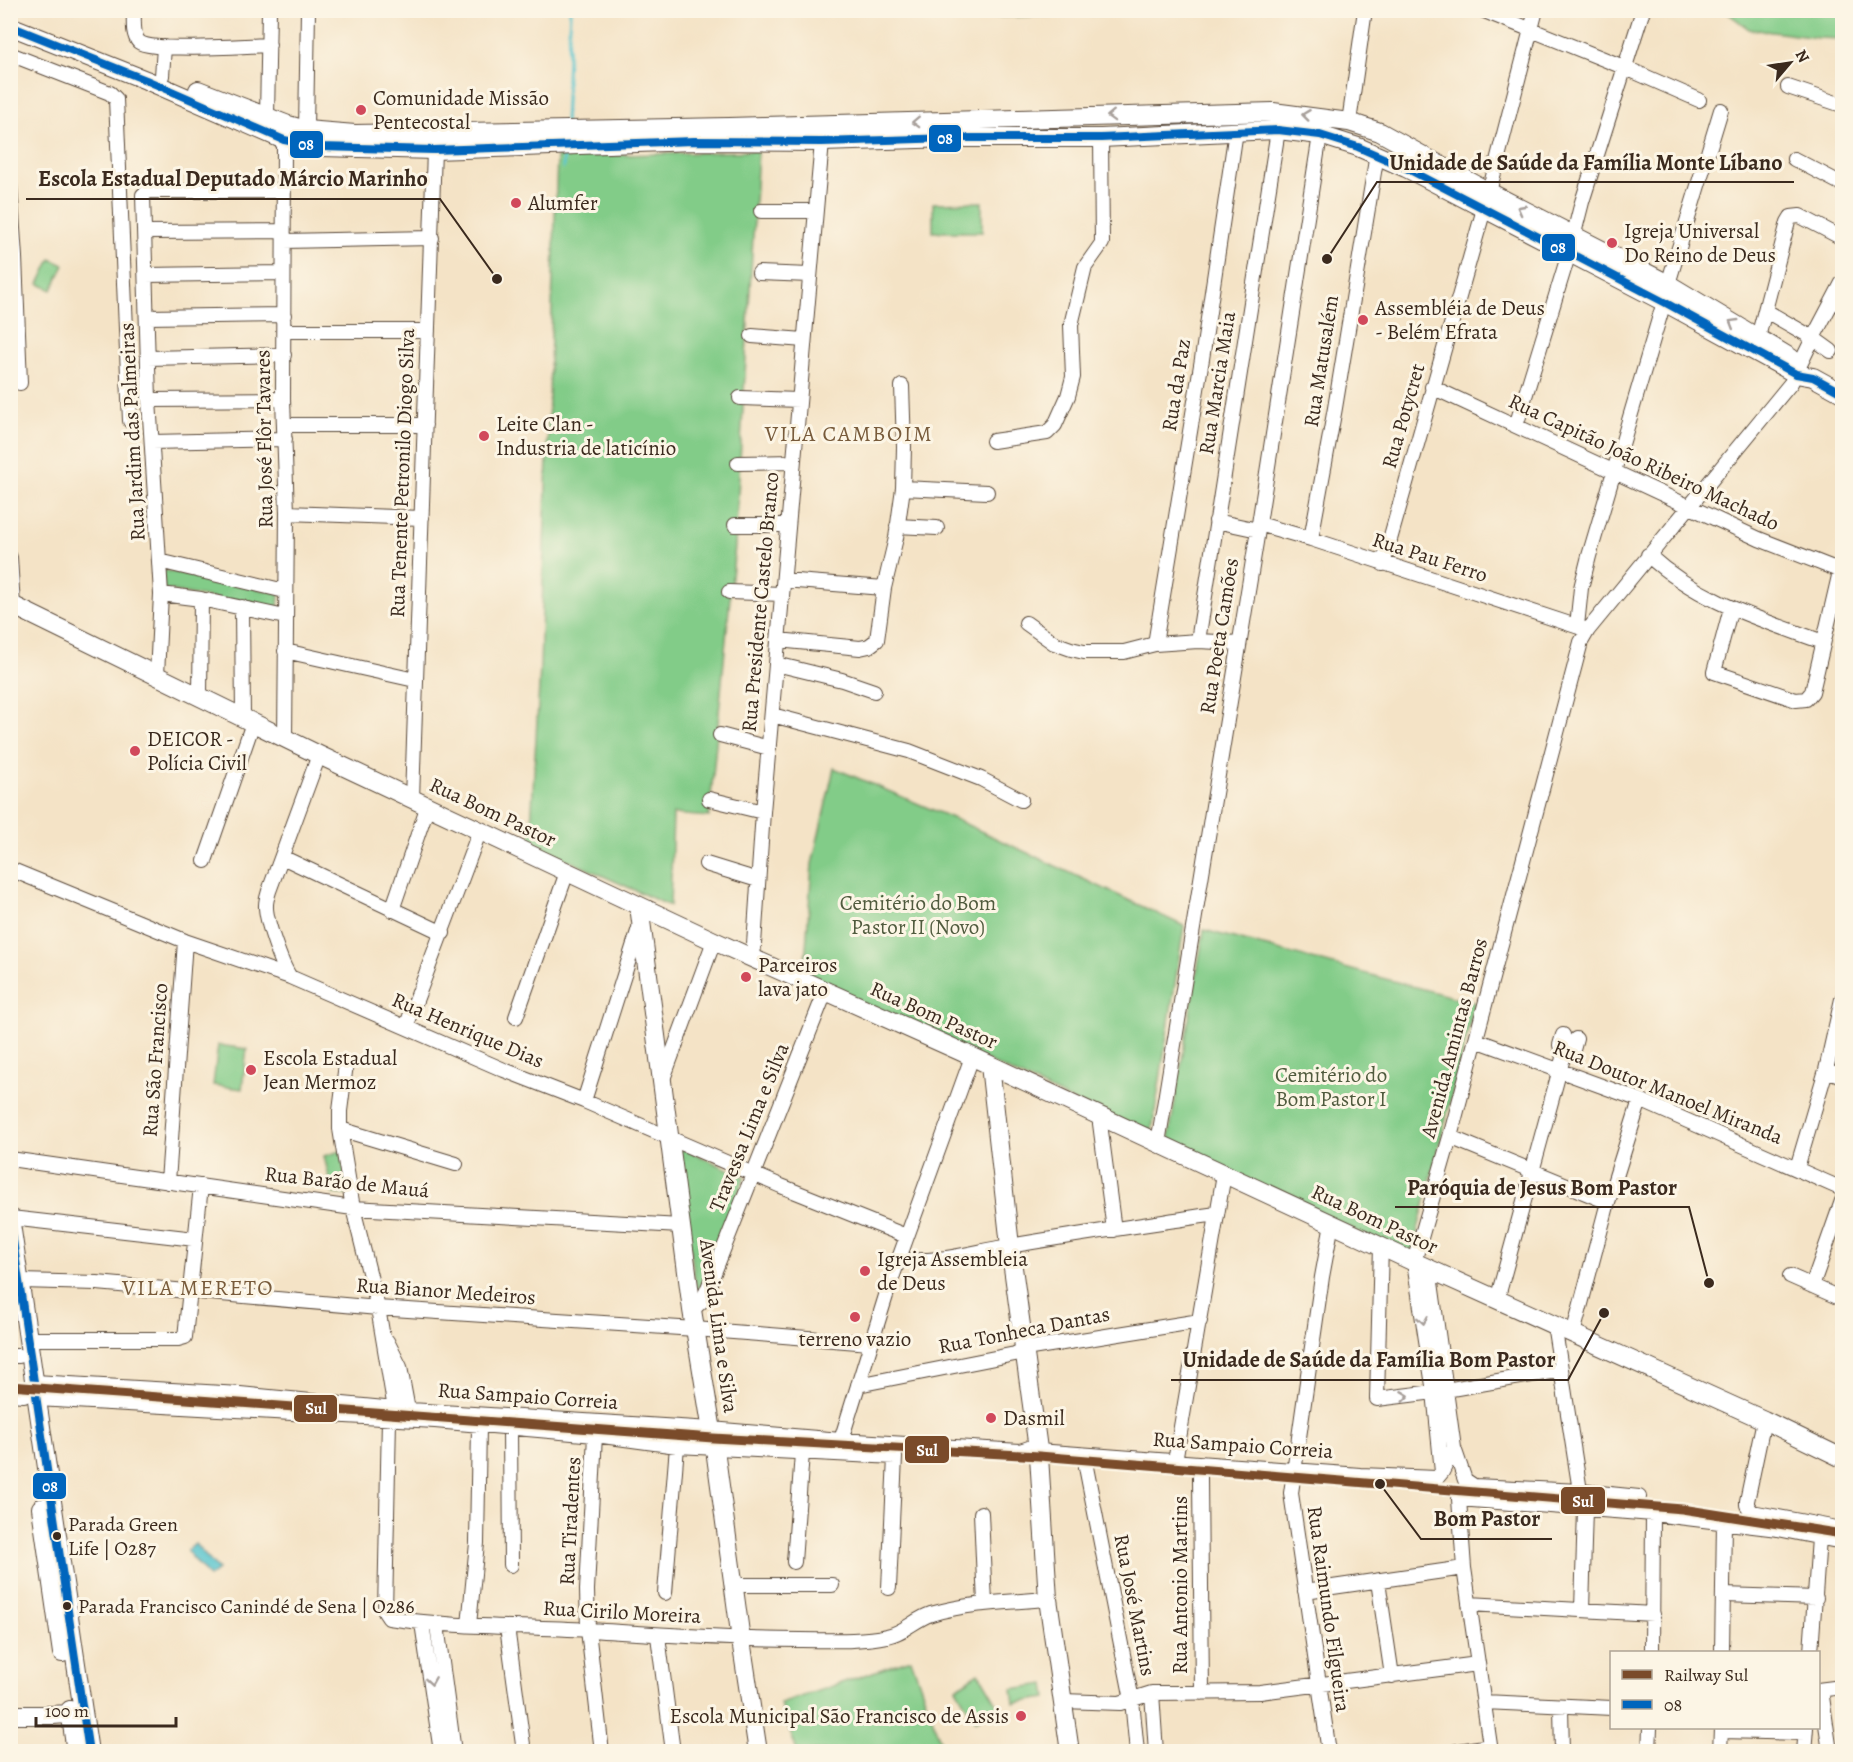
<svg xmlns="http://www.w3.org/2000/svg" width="1853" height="1762" viewBox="0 0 1853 1762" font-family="Alegreya,serif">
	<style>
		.green { fill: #82cc88; stroke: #5e7b53; stroke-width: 1.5 }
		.water { fill: #57c4ce; stroke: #497776; stroke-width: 1.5 }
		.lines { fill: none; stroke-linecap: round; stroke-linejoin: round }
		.stream { stroke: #57c4ce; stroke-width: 3 }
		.minor-casing { stroke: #574637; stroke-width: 16 }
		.major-casing { stroke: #574637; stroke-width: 20 }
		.minor { stroke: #fff; stroke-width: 14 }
		.major { stroke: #fff; stroke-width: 18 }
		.bus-1-casing { stroke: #fcf5e5; stroke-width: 12 }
		.bus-1 { stroke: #0065bd; stroke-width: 8 }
		.rail-1-casing { stroke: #fcf5e5; stroke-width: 14 }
		.rail-1 { stroke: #7a4b2a; stroke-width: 9 }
		.oneway { stroke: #a79f9a }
		.poi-dot { fill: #d1495b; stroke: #fcf5e5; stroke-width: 2 }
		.bus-dot { fill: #3b2a1e; stroke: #fcf5e5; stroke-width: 2 }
		.labels { text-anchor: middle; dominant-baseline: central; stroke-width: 6; stroke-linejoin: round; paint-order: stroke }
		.bus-label { font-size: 20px; fill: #3b2a1e; stroke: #fcf5e5; text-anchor: start }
		.poi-label { font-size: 21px; fill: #3b2a1e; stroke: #fcf5e5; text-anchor: start }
		.street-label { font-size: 21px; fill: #3b2a1e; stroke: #fcf5e5 }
		.park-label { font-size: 21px; fill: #505b3e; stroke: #fcf5e5 }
		.neighbourhood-label { font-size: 22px; letter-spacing: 1.5px; fill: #785b3b; stroke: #fcf5e5 }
		.leader { fill: none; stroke: #3b2a1e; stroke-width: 2 }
		.callout-dot { fill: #3b2a1e; stroke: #fcf5e5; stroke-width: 2 }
		.callout-label { font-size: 22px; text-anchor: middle; font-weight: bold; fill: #3b2a1e; stroke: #fcf5e5; stroke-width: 6; stroke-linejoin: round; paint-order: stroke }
		.line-badge { stroke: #fcf5e5; stroke-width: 2 }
		.badge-label { font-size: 16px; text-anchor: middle; font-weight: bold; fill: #fff }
	</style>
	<rect width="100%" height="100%" fill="#fcf5e5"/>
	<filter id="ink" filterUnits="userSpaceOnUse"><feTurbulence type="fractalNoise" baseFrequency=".0167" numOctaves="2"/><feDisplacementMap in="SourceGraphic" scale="12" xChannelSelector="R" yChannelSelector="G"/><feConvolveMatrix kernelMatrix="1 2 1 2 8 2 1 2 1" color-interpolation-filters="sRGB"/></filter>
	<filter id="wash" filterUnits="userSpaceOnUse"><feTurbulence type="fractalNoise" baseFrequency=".008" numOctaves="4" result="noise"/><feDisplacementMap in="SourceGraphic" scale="24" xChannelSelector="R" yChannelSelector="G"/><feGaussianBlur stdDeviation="1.35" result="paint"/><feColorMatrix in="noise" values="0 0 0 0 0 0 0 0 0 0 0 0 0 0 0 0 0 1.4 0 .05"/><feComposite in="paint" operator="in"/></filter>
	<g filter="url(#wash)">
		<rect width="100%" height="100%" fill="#f4e3c6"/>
		<path class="green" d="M896,11H1119V14L913,19Z
			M1725,11H1842V39L1818,38L1749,29Z
			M758,151L735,546L709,817L673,814L670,906L530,843L540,668L557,157Z
			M982,202V232H933V203Z
			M51,259L64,265L52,290L39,284Z
			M163,570L279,593L278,611L164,589Z
			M834,768L959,821L1184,926L1151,1137L804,976L812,864Z
			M1204,930L1475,1003L1411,1257L1168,1142Z
			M218,1045L247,1049L242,1089L213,1085Z
			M676,1145L745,1177L697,1295Z
			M341,1151L348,1195L333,1194L324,1156Z
			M911,1659L942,1746L927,1752L797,1751L780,1704Z
			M979,1673L999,1707L975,1721L956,1688Z
			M1045,1684L1047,1698L1014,1703L1012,1689Z"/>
		<path class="water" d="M195,1544L218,1570L209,1577L187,1551Z"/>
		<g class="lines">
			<path class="stream" d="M565,123L570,10
				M563,168L564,153"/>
		</g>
	</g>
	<g filter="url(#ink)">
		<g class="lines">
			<g class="minor-casing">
				<path id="minor" d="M134,10C134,20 132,35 139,42C152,52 248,46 269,45
					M1482,10L1626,68L1699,100
					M10,57L15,56L110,93L116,99L130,421
					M162,76L164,47
					M1788,87L1842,105
					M267,116L269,10
					M1349,122L1365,10
					M306,130L308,10
					M284,140L283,399L287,513L285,739
					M1794,159L1842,184
					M10,185L15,257L10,258
					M1489,192L1536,10
					M761,211H816
					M144,232L283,231
					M284,241L432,238
					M15,257L20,383
					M759,273L810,275
					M146,275L283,273
					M1668,284L1721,110
					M1766,311L1813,338L1831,351
					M148,317L284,315
					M284,331H428
					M752,336L804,340
					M1756,345L1788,222L1791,217L1800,216L1842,238
					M148,358L284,355
					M1432,387L1759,539L1841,571
					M740,398L799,400
					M149,400L283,399
					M284,425H425
					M1516,426L1569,253L1582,202L1643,10
					M993,441L1047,433L1055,425L1068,396L1073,377L1071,325L1085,267L1102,243L1101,138
					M152,442L285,439
					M738,463L793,462
					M903,488L987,492
					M287,513L422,518
					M1216,521L1258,530
					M1259,524L1311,539L1588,630
					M735,525H788
					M897,526L937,528
					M1311,539L1335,408L1377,154
					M1648,555C1699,602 1760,619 1823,642
					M10,557L13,606
					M159,561L285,591
					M1383,564L1484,209
					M784,580L884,588
					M729,592L782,594
					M161,594L201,599L285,617
					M242,607L243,718
					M1731,608L1714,672L1796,700L1806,699L1812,692L1842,563
					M1026,623L1054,643L1071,649L1084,652H1124L1155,644L1198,641L1239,643
					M1577,626L1581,588L1589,556L1664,302
					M778,640L860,648L869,646L877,640L884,588L896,538L903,488L904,447L902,386
					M1198,641L1278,130
					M1155,644L1202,359L1236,131
					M285,651L415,680
					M776,664L842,680L874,691
					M157,675L161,594L149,400L143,195L149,191H283
					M200,696L201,599
					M772,715L909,751L981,779L1021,800
					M720,735L769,748
					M412,799L434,150
					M709,799L763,812
					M282,857L443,933
					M205,861L253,723
					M706,864L758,880
					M10,869L185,941L290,977L504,1070L584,1101L781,1186L906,1236
					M392,910L428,805
					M753,959L763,812L822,142
					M290,977C282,966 265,919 266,905C266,900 268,895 269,891L319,755
					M516,1017L567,872
					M406,1027L480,830
					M1476,1040L1640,1100L1842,1189
					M1563,1058L1573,1050L1576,1039
					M346,1064L340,1111V1129L353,1208L378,1308L395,1409
					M1826,1070L1842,1076
					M663,1079L714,941
					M584,1101L640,925
					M1099,1116L1114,1230
					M340,1129L456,1164
					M1450,1137L1608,1202
					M1158,1143L1258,530L1320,135
					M10,1159L353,1208L681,1226
					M1797,1168L1826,1070L1842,999
					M168,1182L185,941
					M11,1218L195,1239
					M1381,1245L1377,1399L1434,1392L1561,1370
					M898,1259C932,1264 966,1254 998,1248C1070,1235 1143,1225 1216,1214
					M1429,1268L1454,1448L1465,1480L1474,1486L1580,1491
					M1790,1276L1842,1299
					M20,1281L97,1283L378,1308L695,1329L870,1343
					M1812,1286L1842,1201
					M1497,1300L1563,1058L1560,1045L1563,1035
					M692,1310L702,1301L708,1288L826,990
					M1554,1324L1580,1491L1639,1497
					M1573,1334L1608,1202L1640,1100
					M28,1339H178L185,1337L201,1186
					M387,1341L400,1367L408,1410
					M10,1356H19
					M35,1382L240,1394L395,1409L711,1429L841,1440L1020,1451L1038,1445
					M858,1385L1015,1354L1025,1349L1200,1321
					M10,1394L24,1395
					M37,1399L435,1421L595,1435L677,1446L895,1457L889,1588
					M389,1419L385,1612L389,1618C455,1628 522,1626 588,1630C659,1634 730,1640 801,1640C829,1640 859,1642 887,1636C904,1633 915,1619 931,1614C968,1603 1009,1602 1048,1599
					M1764,1420L1747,1501V1505L1752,1512L1842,1529
					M510,1427L511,1565
					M595,1435L587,1590L588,1630L602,1752
					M841,1440L889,1286L972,1057
					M1038,1451L1360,1475L1437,1478L1442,1472L1454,1448
					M1175,1462L1224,1174
					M1086,1467L1132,1700L1137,1752
					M1442,1472L1434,1392L1414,1262L1450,1137L1581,642L1588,630L1791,383L1813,338L1842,283
					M1200,1477L1202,1693
					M981,1513L985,1604
					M794,1562L802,1453
					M1378,1581L1392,1676
					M733,1585H832
					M1305,1591L1464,1568
					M665,1593L677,1446
					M1723,1595L1816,1598
					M1469,1604L1653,1614
					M1582,1610L1585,1509
					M422,1623L441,1752
					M437,1625L454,1752
					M469,1625L477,1543L479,1426
					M507,1627L524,1752
					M658,1636L673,1752
					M1652,1652L1653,1514
					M1722,1652L1724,1522
					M1811,1652L1819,1538
					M1818,1690L1842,1687
					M1821,1690L1830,1752
					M1152,1693L1156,1752
					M1063,1701L1120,1703L1152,1693L1260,1692L1478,1664
					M1484,1702L1612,1708
					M1561,1707L1562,1752
					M1721,1731L1805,1733
					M1329,1752L1291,1493L1322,1277L1332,1223
					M1453,1752L1490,1746
					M1491,1752L1464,1568L1459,1499L1653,1514L1778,1529L1842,1542
					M1649,1752L1650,1728
					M1720,1752L1721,1728
					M1804,1752L1806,1728"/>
			</g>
			<g class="major-casing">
				<path id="major" d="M10,26L146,80L284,140L299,144L321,147L434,150L694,141L822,142L951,138H1101L1252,131L1278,130L1320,135L1358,147L1406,168L1664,302L1796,374L1813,377L1842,393
					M198,90L288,125L306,130L355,134L729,127L1273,112L1349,122L1380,132L1487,191L1668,284L1791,358
					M10,604L319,755L714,941L962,1052L1414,1262L1764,1420L1842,1458
					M639,906L692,1310L715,1449L741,1640L758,1752
					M990,1065L1010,1246L1039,1456L1048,1599L1070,1752
					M10,1217L89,1752
					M41,1508L62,1653
					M70,1710L76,1752
					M10,1715H53L81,1713"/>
			</g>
			<use href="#minor" class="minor"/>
			<use href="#major" class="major"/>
			<g class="bus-1-casing">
				<path id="bus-1" d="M10,26L146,80L284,140L321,147L434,150L694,141L822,142L951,138H1101L1278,130L1320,135L1358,147L1406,168L1664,302L1796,374L1813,377L1842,393
					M10,1220L89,1752"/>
			</g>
			<use href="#bus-1" class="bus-1"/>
			<g class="rail-1-casing">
				<path id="rail-1" d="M10,1386L713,1438L1039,1456L1682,1509L1842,1534"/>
			</g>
			<use href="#rail-1" class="rail-1"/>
		</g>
		<defs><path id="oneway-chevron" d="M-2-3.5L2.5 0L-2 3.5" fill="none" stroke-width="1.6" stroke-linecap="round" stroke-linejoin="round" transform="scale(1.5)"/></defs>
		<g class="oneway">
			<use href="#oneway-chevron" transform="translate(1306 115) rotate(-173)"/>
			<use href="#oneway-chevron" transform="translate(1111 116) rotate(178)"/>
			<use href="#oneway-chevron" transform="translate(916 122) rotate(178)"/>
			<use href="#oneway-chevron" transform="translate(1521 209) rotate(-152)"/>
			<use href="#oneway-chevron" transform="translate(1733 323) rotate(-149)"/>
			<use href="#oneway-chevron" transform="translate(1423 1320) rotate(81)"/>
			<use href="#oneway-chevron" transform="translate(1405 1396) rotate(-7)"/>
			<use href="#oneway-chevron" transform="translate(431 1681) rotate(81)"/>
		</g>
	</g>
	<g class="poi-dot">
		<circle cx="361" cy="110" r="6"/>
		<circle cx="516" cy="203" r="6"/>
		<circle cx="1612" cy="243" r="6"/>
		<circle cx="1363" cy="320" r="6"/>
		<circle cx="484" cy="436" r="6"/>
		<circle cx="135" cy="751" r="6"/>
		<circle cx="746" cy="977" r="6"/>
		<circle cx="251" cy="1070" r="6"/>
		<circle cx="865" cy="1271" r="6"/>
		<circle cx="855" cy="1317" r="6"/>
		<circle cx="991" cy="1418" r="6"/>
		<circle cx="1021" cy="1716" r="6"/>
	</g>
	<g class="bus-dot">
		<circle cx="57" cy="1536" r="5"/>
		<circle cx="67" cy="1606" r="5"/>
	</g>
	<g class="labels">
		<g class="bus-label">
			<text x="68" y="1524">Parada Green<tspan x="68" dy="24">Life | O287</tspan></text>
			<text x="78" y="1606">Parada Francisco Canindé de Sena | O286</text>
		</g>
		<g class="poi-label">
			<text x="373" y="98">Comunidade Missão<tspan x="373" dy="24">Pentecostal</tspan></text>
			<text x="528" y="203">Alumfer</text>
			<text x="1624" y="231">Igreja Universal<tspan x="1624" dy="24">Do Reino de Deus</tspan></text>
			<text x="1375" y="308">Assembléia de Deus<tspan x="1375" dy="24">- Belém Efrata</tspan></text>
			<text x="496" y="424">Leite Clan -<tspan x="496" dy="24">Industria de laticínio</tspan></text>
			<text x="147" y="739">DEICOR -<tspan x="147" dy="24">Polícia Civil</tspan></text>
			<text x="758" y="965">Parceiros<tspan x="758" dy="24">lava jato</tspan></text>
			<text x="263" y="1058">Escola Estadual<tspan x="263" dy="24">Jean Mermoz</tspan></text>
			<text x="877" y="1259">Igreja Assembleia<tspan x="877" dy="24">de Deus</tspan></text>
			<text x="855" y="1339" text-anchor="middle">terreno vazio</text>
			<text x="1003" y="1418">Dasmil</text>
			<text x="1009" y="1716" text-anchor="end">Escola Municipal São Francisco de Assis</text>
		</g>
		<g class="street-label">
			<text transform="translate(1321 361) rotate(-81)">Rua Matusalém</text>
			<text transform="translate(1217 383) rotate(-81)">Rua Marcia Maia</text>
			<text transform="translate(1176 385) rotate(-81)">Rua da Paz</text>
			<text transform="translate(1403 416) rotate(-74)">Rua Potycret</text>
			<text transform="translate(132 432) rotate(-93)">Rua Jardim das Palmeiras</text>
			<text transform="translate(264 439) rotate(-91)">Rua José Flôr Tavares</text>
			<text transform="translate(1644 462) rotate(25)">Rua Capitão João Ribeiro Machado</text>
			<text transform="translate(402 473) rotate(-88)">Rua Tenente Petronilo Diogo Silva</text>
			<text transform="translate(1430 557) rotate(18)">Rua Pau Ferro</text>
			<text transform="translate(760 602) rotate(-85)">Rua Presidente Castelo Branco</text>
			<text transform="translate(1219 636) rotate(-81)">Rua Poeta Camões</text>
			<text transform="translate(493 812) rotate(25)">Rua Bom Pastor</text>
			<text transform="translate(934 1015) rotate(24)">Rua Bom Pastor</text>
			<text transform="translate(468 1030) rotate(23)">Rua Henrique Dias</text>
			<text transform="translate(1454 1038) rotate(-75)">Avenida Amintas Barros</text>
			<text transform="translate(155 1060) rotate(-86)">Rua São Francisco</text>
			<text transform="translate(1668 1092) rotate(22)">Rua Doutor Manoel Miranda</text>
			<text transform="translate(749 1127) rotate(-68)">Travessa Lima e Silva</text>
			<text transform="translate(347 1182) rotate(6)">Rua Barão de Mauá</text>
			<text transform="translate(1375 1219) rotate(25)">Rua Bom Pastor</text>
			<text transform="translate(446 1291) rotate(4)">Rua Bianor Medeiros</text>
			<text transform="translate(719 1326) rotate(82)">Avenida Lima e Silva</text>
			<text transform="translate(1024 1330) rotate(-11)">Rua Tonheca Dantas</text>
			<text transform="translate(528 1396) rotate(4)">Rua Sampaio Correia</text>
			<text transform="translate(1243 1445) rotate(4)">Rua Sampaio Correia</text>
			<text transform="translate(570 1521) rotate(-87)">Rua Tiradentes</text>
			<text transform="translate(1180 1585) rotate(-90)">Rua Antonio Martins</text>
			<text transform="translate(1135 1605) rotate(79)">Rua José Martins</text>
			<text transform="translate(1329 1609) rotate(82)">Rua Raimundo Filgueira</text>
			<text transform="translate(622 1612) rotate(3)">Rua Cirilo Moreira</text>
		</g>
		<g class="park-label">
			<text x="918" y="903">Cemitério do Bom<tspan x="918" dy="24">Pastor II (Novo)</tspan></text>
			<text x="1331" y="1075">Cemitério do<tspan x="1331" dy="24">Bom Pastor I</tspan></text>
		</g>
		<g class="neighbourhood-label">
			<text x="849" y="434">VILA CAMBOIM</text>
			<text x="198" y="1288">VILA MERETO</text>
		</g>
	</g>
	<path class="leader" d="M1327 259L1377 182H1794M497 279L440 199H26M1709 1283L1689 1207H1395M1604 1313L1568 1380H1171M1380 1484L1421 1539H1552"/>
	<g class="callout-dot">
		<circle cx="1327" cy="259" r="6"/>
		<circle cx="497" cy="279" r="6"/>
		<circle cx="1709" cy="1283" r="6"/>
		<circle cx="1604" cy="1313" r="6"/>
		<circle cx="1380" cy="1484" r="6"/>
	</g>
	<g class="callout-label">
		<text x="1586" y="170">Unidade de Saúde da Família Monte Líbano</text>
		<text x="233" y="186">Escola Estadual Deputado Márcio Marinho</text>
		<text x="1542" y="1195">Paróquia de Jesus Bom Pastor</text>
		<text x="1369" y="1367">Unidade de Saúde da Família Bom Pastor</text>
		<text x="1487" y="1526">Bom Pastor</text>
	</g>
	<g class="line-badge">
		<rect x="928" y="124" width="34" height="29" rx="6" fill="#0065bd"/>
		<rect x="289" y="130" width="35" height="29" rx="6" fill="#0065bd"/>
		<rect x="1541" y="233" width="35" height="29" rx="6" fill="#0065bd"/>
		<rect x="293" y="1394" width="45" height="29" rx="6" fill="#7a4b2a"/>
		<rect x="904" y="1435" width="46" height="29" rx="6" fill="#7a4b2a"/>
		<rect x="32" y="1472" width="35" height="28" rx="6" fill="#0065bd"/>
		<rect x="1560" y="1486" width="46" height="29" rx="6" fill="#7a4b2a"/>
	</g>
	<g class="badge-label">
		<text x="945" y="144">08</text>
		<text x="306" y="150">08</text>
		<text x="1558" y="253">08</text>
		<text x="316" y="1414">Sul</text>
		<text x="927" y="1456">Sul</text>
		<text x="50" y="1492">08</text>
		<text x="1583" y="1507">Sul</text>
	</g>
	<rect width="1853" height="1762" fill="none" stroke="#fcf5e5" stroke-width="36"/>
	<rect x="1610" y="1651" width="210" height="78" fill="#fcf5e5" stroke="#afa495" stroke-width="1.5"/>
	<rect x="1622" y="1670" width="30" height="9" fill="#7a4b2a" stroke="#afa495" stroke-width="1.5"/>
	<text x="1664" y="1681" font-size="18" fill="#3b2a1e">Railway Sul</text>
	<rect x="1622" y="1700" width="30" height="9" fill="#0065bd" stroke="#afa495" stroke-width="1.5"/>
	<text x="1664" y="1711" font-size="18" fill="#3b2a1e">08</text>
	<g transform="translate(1790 63) rotate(61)" stroke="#fcf5e5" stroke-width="4.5" paint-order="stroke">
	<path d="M0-4.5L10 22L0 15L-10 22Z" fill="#3b2a1e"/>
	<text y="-9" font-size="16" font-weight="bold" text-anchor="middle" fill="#3b2a1e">N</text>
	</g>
	<path d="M36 1717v9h140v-9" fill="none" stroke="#3b2a1e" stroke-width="3"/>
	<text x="45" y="1717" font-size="18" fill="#3b2a1e" stroke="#fcf5e5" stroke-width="4.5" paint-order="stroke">100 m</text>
</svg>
